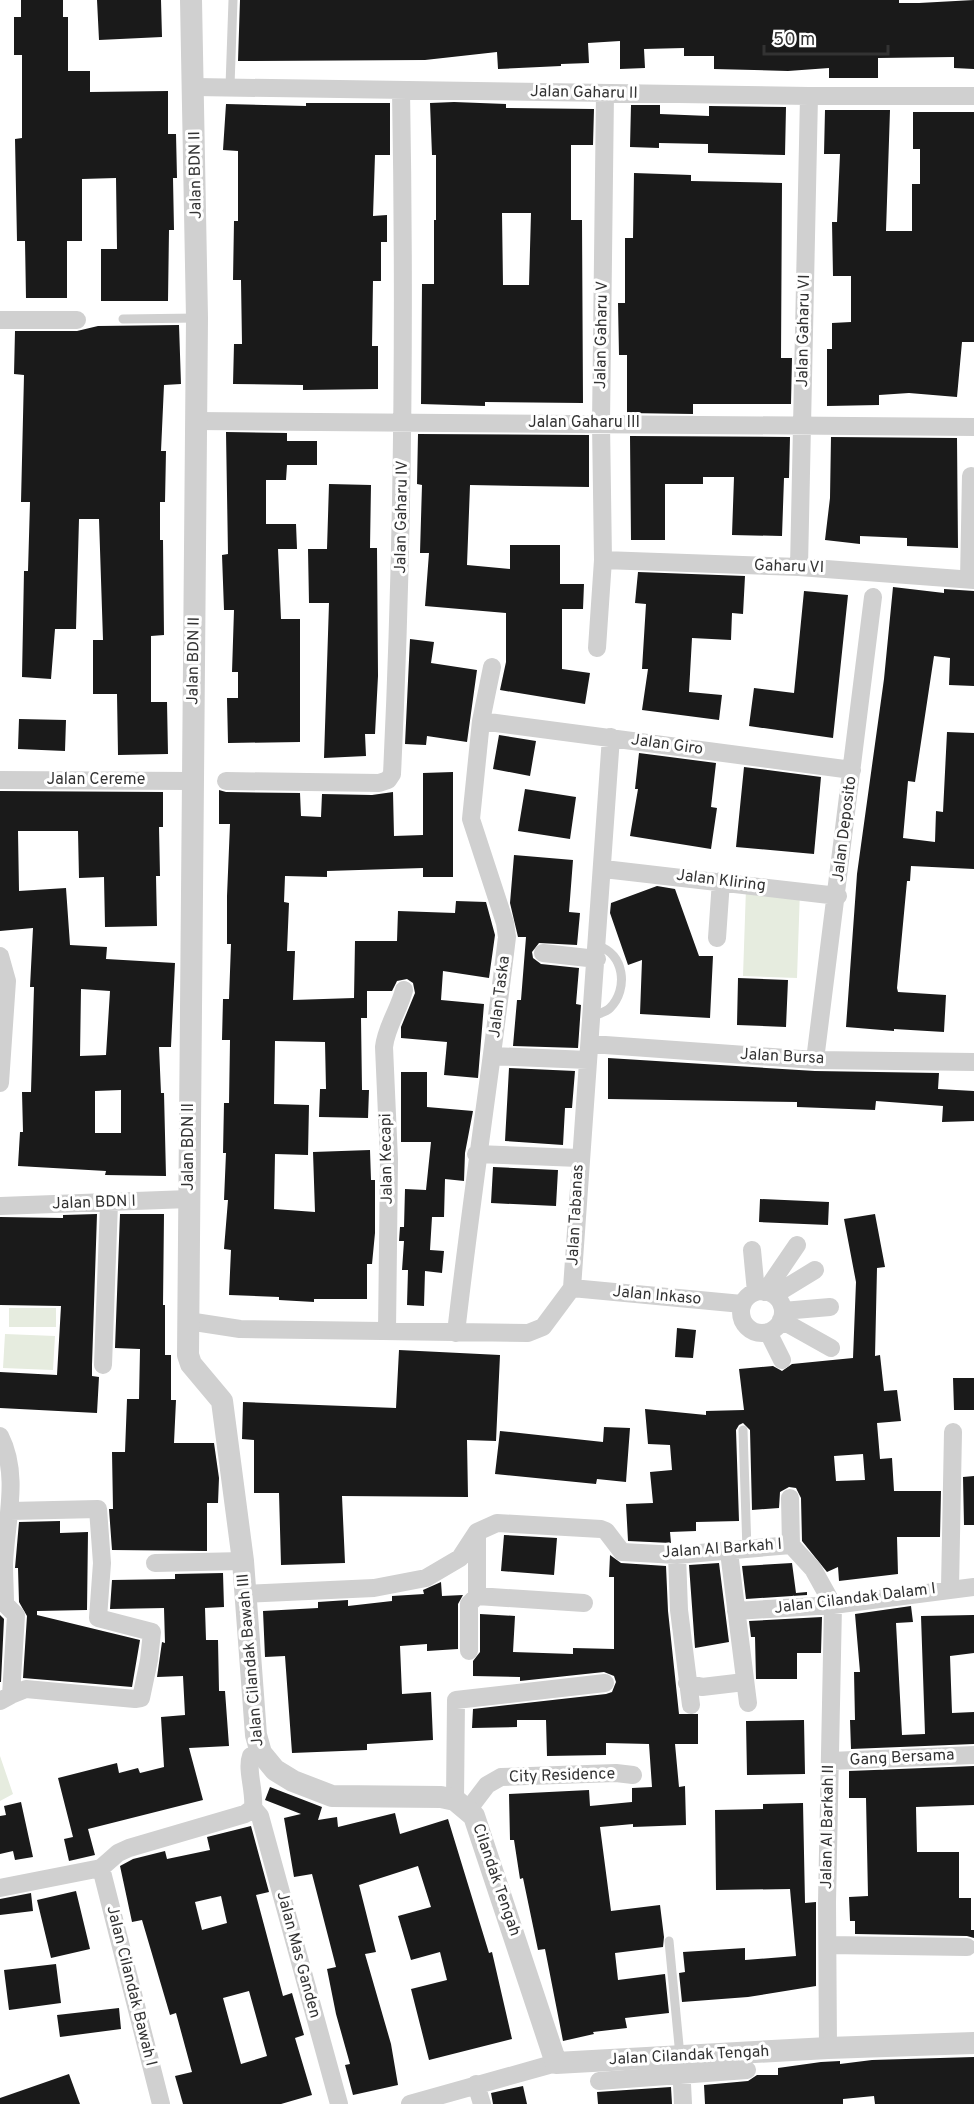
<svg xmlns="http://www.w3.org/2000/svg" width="974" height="2104" viewBox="0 0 974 2104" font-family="Overpass,sans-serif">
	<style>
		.green { fill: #e6ecdf }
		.building { fill: #1a1a1a; fill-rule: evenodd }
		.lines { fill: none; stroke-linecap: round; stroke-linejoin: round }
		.service { stroke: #d0d0d0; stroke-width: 9 }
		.minor { stroke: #d0d0d0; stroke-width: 18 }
		.tertiary { stroke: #d0d0d0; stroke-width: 22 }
		.labels { text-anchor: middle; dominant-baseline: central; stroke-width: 6; stroke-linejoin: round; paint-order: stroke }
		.street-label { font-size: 16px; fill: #333; stroke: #fff }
	</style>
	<rect width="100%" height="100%" fill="#fff"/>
	<path class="green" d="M746,888L800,890L797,978L743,976Z
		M9,1308H56V1327H9Z
		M5,1334L55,1336L53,1370L3,1368Z
		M0,1756L13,1794L0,1801Z"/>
	<path class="building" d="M21,0H63V17H68V71H90V92L168,91V134H176L177,178H173L174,230H169L168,301H101V249H117L116,178L82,179V241H67V298H26L25,241H17L15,139L22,138V55H14V17H21Z
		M97,0H161L162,37L99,40Z
		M240,0H899V3H919L974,0V69L954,68V57L878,58V78H829V68L788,71L714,69V56H684V48L644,49L645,68L620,69V41L588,43L589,63L561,64V66L498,69L497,52L425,60L238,61Z
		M454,102L506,104V108L594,109L593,145H571V220H582L583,403L485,402V406L421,404L422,284H434V220H436V155H432L430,103ZM502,213H531L529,285H503Z
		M306,103H390V155H375L373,216L387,215V242H381V281H373L372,346H378V389L303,390V385L233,384L234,344H242L241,280H233L234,221H238V151L223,150L226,104L306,106Z
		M631,105H660V114L709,116V106L786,107L785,155L708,153V144L659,143V148L630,147Z
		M825,110H890L886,231H912V184H920V149H913V112H974V342H962L957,397L909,393L879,395V405L827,406V349H832V323L851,322V276H833L832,222H837L840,154H824Z
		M634,173L691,175V181L782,183L781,358H792L791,404H693V414L627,413V355H619L618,303H625V238H633Z
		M179,325L181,384L164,385L161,451H166L165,502H160V540H163L164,635L151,636V702H167L168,754L118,755L117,694H93V640H103L99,519H79L76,629H55L51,679L22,677L24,571H28L30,502H21L24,375L14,374L15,331H77L98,326Z
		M226,432L287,433V441H317V465H287L286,480H266V524H296L297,549H278L281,619H300V742L228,743L227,698H238V672H232L234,610H224L222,555L228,554Z
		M418,434L589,435V487L470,485L467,565L510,569V545H560V584H584L583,609H562V669L590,673L585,704L500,690L506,662V613L425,606L429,553H420L422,485L417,484Z
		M630,436L790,437L789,478H784L782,536L732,535L734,477H703V484H665V540H631Z
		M831,437L957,438L958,548L907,546V538L860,536V544L825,540L830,498Z
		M329,484L371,485L370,548H377L378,676L375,734H365L366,756L324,758L329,603H309L308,549H327Z
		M638,572L745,576L743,614L732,613L731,640L692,638L689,692L722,695L719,720L642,710L648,669H642L646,604L635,603Z
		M893,587L944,593V589L974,591V686L949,685L950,658L934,656L915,782L908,781L903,838L935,842L936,811L943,812L947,732L974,733V869L911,866L910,881H907L897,988L898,992L946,995L944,1032L894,1029V1031L846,1027L857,874L884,679Z
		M804,591L848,595L833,738L749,726L754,688L794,693Z
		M410,639L434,642L431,663L477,670L467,742L427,736L426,745L405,744Z
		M19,719L66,720L65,751L18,749Z
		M499,735L536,741L530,776L493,769Z
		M639,753L716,763L711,807L717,808L711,849L630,836L638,789H635Z
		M744,767L821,777L814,854L736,847Z
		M453,772V877H423V868L327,871V877L285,876L284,902L289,903L287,951H295L293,1000L354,998L355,941H397L398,911L455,913L456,901L486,902L495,935L489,978L443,971L441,1000L484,1004L478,1078L444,1075L447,1042L401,1038V1027L415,993L413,983L407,979L397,981L392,991H367V1018H361L362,1090H369L368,1118L319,1117L320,1089H326L325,1042L275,1041L274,1104L309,1105L308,1155L275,1154L274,1209L315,1212L313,1152L370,1150L371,1180H375V1233L372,1264H367V1299H314V1302L279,1300V1297L229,1295L231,1250L224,1249L228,1200H224L226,1153H223L224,1103H229L230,1040H222L223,999H229L231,944H227V896L230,824H219V790L226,792L300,793L301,816L321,817L322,794L372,795L393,792L394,836L423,835V773Z
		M525,789L576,797L570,839L518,831Z
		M0,791L163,792V827H159L160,876H156L157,926L105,927L104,877L79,878L78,831H18L19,891L66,888L70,945L107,947L106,959L175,963L171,1047H159L161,1093H164L166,1176L105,1175L106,1171L18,1166L20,1132H23L22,1092H31L34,987H30L33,928L0,931ZM81,989L110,991L106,1055L80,1056ZM121,1090V1133H95V1091Z
		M514,855L573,860L569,912L580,913L577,945L539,943L532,952L533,958L541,964L579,968L576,1004L581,1005L578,1048L513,1046L517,1000H521L526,937H518L510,903Z
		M657,886L675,889L699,956H713L710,1018L640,1014L642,960L628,965L610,913L611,903Z
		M738,978L788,980L786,1027L737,1025Z
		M608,1058L815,1071L939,1073L938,1089L974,1091V1121L942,1122L943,1106L876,1101L875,1110L797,1107V1102L608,1099Z
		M509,1068L575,1071L572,1108H565L563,1145L505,1141Z
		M401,1072H427V1107L473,1111L465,1153L464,1181L445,1179L444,1217H432L430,1250L444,1251L442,1273L425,1271L424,1306L407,1305L408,1270H402L404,1241H399L400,1227H404L405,1189L426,1190L431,1142H401Z
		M493,1167L558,1170L556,1206L491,1203Z
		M760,1199L829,1202L828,1225L759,1222Z
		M97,1214L92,1365V1376L99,1377L97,1413L0,1408V1372L57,1375L61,1306L0,1305V1217L63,1218V1215Z
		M120,1214H164L163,1305H165V1355H171V1400H176L174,1443H214L219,1478L218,1503H207V1551L112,1550L109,1509H113L112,1452H125L127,1399H139L140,1349L115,1348Z
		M875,1214L885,1267L877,1268L875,1356L880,1355L884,1391L897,1390L901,1421L877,1423L880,1459L892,1458L894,1491H941L940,1537H897L898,1574L839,1581L838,1567L827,1572L802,1541L801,1498L796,1488L789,1487L780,1492L779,1508L752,1510L750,1430L743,1423L739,1425L736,1430L739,1521L696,1522V1531L670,1532L671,1543L628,1541L626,1504L653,1503L650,1472L672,1470L670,1445L648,1444L645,1409L706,1415V1411L744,1410L739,1369L773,1366L782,1371L792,1364L853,1358L856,1282L844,1219ZM863,1454L865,1480L836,1481L834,1456Z
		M677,1328L696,1330L693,1358L675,1357Z
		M399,1350L500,1355L496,1441L467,1440L468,1497L342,1496L345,1563L281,1565L279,1493H254V1440L242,1439L243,1402L396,1408Z
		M953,1378H974V1410H954Z
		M604,1427L630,1428L626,1482L597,1479L596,1484L495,1474L500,1431L603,1442Z
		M974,1476V1525H964L963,1477Z
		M60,1521V1533L88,1532L87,1610L37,1611V1615L140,1640L132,1687L23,1678L27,1616L19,1602L18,1568H15L19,1522Z
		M504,1535L557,1538L554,1575L501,1571Z
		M610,1555L621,1563L666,1566L668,1611L679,1714H698V1744H675L679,1787L685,1786L686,1825L633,1827V1824L600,1827L611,1911L660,1905L664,1937L663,1947L615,1953L618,1980L665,1974L669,2013L625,2018L627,2028L593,2032L594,2034L563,2041L545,1949L538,1950L523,1878L520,1879L514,1840H510L509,1794L589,1790L590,1806L632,1802V1788L652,1787L649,1744L606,1743V1755L547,1756L546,1720H517V1727L472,1728L473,1709L606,1694L612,1692L616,1682L614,1676L604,1672L520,1681V1677L473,1676V1661L480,1652V1614L515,1616L513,1652L573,1654V1648L614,1649V1577H609Z
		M719,1563L729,1642L695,1648L689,1565Z
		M792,1563L796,1593L807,1592V1595L746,1599L742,1566Z
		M223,1573L224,1607L205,1608L206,1640H218L219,1691H225L229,1746L189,1748L203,1800L88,1829L95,1855L69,1861L64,1839L73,1837L58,1778L117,1763L119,1773L138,1768L140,1773L164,1767L161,1717L185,1715L183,1676L157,1677L162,1642L165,1643L164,1608L110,1609L112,1580L175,1579V1574Z
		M441,1582L442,1596L463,1595L458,1604V1649L427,1651V1644L400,1646L402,1694L431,1692L433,1740L367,1744V1750L292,1753L285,1656L265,1657L263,1611L318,1608V1602L348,1600V1606L392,1601V1596L424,1594L423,1590Z
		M911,1606L913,1622L896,1623L902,1735L925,1734L921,1616L974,1615V1653L950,1656L952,1713L974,1712V1744L851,1749L850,1720H855L854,1672H860L855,1614Z
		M0,1615L4,1619L1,1682H0Z
		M822,1617L821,1653H797V1679H756L755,1637H751L749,1621Z
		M804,1720L805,1774L747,1775L746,1721Z
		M974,1766V1805L916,1807L917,1852H959V1898H971V1930H974V1938L967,1936L855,1934V1921H850L849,1897L868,1896L866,1798H849V1771Z
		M270,1787L322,1807L318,1820L337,1817L338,1827L395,1813L400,1834L448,1819L489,1953L492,1952L512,2039L429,2060L411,1989L447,1980L440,1952L411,1960L398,1916L431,1907L418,1866L359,1885L376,1952L365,1954L391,2044L398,2085L353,2095L345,2065L350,2064L336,2014L327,1969L336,1967L312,1874L294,1877L284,1818L301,1814L265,1800Z
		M21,1802L33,1857L15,1860L13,1851L0,1854V1816L6,1815L4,1806Z
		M803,1803L805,1903L816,1902V1986L748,1997L682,2002L679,1973L685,1972L683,1952L745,1948V1960L796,1956L790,1889L716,1890L715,1810L763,1809V1804Z
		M251,1826L269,1892L256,1895L283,1996L292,1993L304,2035L295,2038L312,2095L281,2104H183L175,2076L192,2072L176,2013L170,2015L142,1920L132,1922L120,1866L133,1859L165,1851L167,1859L210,1850L207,1837ZM221,1896L227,1923L202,1930L195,1902ZM249,1991L267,2056L241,2064L223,1998Z
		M76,1891L90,1949L51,1958L37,1900Z
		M31,1893L33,1911L0,1915V1899Z
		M56,1964L61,2003L9,2010L4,1970Z
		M119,2008L121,2029L60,2037L57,2015Z
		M974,2057V2104H875L874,2096L843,2099V2104H705L704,2085L748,2081L757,2075H778V2068L821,2062L840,2061V2064L872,2060Z
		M69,2074L80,2104H0V2098Z
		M523,2086L527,2104H493L491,2093Z
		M671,2087L672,2104H598L597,2092Z"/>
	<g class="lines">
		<path class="service" d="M230,86L233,0
			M123,319L197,318
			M593,1016C598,1014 606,1012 610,1008C629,989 624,953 598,946
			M743,1430L747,1550
			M669,1941L680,2056"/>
		<path class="minor" d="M195,87L809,96H974
			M0,320H77
			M195,421L974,427
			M603,560L799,567L974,580
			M799,567L809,96
			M969,579L971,476
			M597,648L603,560L601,423L605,93
			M481,721L852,770
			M0,780L191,781
			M226,781L379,783L388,780L392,774C403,546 405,318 401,90
			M604,869L838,896
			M717,938L721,881
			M543,953L597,959
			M0,956L7,981L0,1083
			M591,1044L815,1060L974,1062
			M493,1056L588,1060
			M815,1060L873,597
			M476,1154L579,1158
			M0,1206L189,1199
			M752,1250L756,1292
			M572,1288L742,1304
			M741 1312a21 21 0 1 1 42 0a21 21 0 1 1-42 0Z
			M765,1292L797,1245
			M774,1295L815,1270
			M783,1311L830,1307
			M781,1320L831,1348
			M188,1321L240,1329L528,1333L543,1327L572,1288L611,737
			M387,1331L389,1160L384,1047C386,1027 399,1010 404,990
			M768,1332L782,1360
			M456,1333C471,1200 491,1070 507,937L505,923L471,819L481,721L492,667
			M103,1365L109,1203
			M0,1436C20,1475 6,1521 4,1563C4,1577 5,1591 5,1604L16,1615L11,1695L0,1701
			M790,1498L791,1545
			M10,1511L98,1509L102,1563L98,1618L152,1632L149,1660L141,1698L135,1699L26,1689L11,1695
			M791,1545L813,1569L833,1605L827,1902L828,2048
			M729,1552L748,1703
			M677,1555L679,1610L691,1705
			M155,1563L243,1561
			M950,1588L953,1432
			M245,1594L374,1588L426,1578L460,1558L477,1532L497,1523L601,1529L606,1531L622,1552L677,1555L791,1545
			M477,1596L584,1603
			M736,1611L833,1605L974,1587
			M469,1651V1604L477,1596V1532
			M687,1683L702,1687L736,1683
			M830,1761L974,1755
			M455,1800L456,1700L605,1683
			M253,1808L260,1816L339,2104
			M468,1810L487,1785L501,1777L616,1773L633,1775
			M101,1868L161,2104
			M0,1888L101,1868L118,1853L129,1848L245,1814L253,1808C255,1791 246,1769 251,1756L261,1753
			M828,1945L967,1947
			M681,2064L683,2104
			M599,2081L747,2070
			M476,2084L482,2104
			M410,2104L556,2063"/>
		<path class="tertiary" d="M191,0L197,318L188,1355L191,1364L222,1401L243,1561L256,1735L261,1753L275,1770L293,1781L332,1796L441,1797L455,1800L474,1816L556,2063L828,2048L974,2043"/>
	</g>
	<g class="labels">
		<g class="street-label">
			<text transform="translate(584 93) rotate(1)">Jalan Gaharu II</text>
			<text transform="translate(196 175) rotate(-91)">Jalan BDN II</text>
			<text transform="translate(804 331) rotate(-89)">Jalan Gaharu VI</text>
			<text transform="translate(602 335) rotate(-89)">Jalan Gaharu V</text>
			<text x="584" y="423">Jalan Gaharu III</text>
			<text transform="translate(402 517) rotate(-89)">Jalan Gaharu IV</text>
			<text transform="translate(789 567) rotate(2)">Gaharu VI</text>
			<text transform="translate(194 661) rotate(-89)">Jalan BDN II</text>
			<text transform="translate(667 745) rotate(8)">Jalan Giro</text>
			<text x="96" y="780">Jalan Cereme</text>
			<text transform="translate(845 829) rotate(-83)">Jalan Deposito</text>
			<text transform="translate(721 881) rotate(7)">Jalan Kliring</text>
			<text transform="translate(500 997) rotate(-83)">Jalan Taska</text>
			<text transform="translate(782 1057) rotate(3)">Jalan Bursa</text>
			<text transform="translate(189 1147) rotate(-90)">Jalan BDN II</text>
			<text transform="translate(387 1159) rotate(-91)">Jalan Kecapi</text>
			<text transform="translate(94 1203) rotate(-2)">Jalan BDN I</text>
			<text transform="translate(576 1215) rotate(-87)">Jalan Tabanas</text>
			<text transform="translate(657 1296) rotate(5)">Jalan Inkaso</text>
			<text transform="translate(722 1549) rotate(-4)">Jalan Al Barkah I</text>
			<text transform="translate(855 1599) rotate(-7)">Jalan Cilandak Dalam I</text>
			<text transform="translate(251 1660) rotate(-95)">Jalan Cilandak Bawah III</text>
			<text transform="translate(902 1758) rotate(-3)">Gang Bersama</text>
			<text transform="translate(562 1776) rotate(-2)">City Residence</text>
			<text transform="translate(828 1827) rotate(-89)">Jalan Al Barkah II</text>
			<text transform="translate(496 1880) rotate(71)">Cilandak Tengah</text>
			<text transform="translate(298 1955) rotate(75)">Jalan Mas Ganden</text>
			<text transform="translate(131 1986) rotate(76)">Jalan Cilandak Bawah I</text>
			<text transform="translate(689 2056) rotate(-3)">Jalan Cilandak Tengah</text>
		</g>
	</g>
	<path d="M764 45v9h124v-9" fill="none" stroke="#333333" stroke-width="3"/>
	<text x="773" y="45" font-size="18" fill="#333333" stroke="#ffffff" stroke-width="4.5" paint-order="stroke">50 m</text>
</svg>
